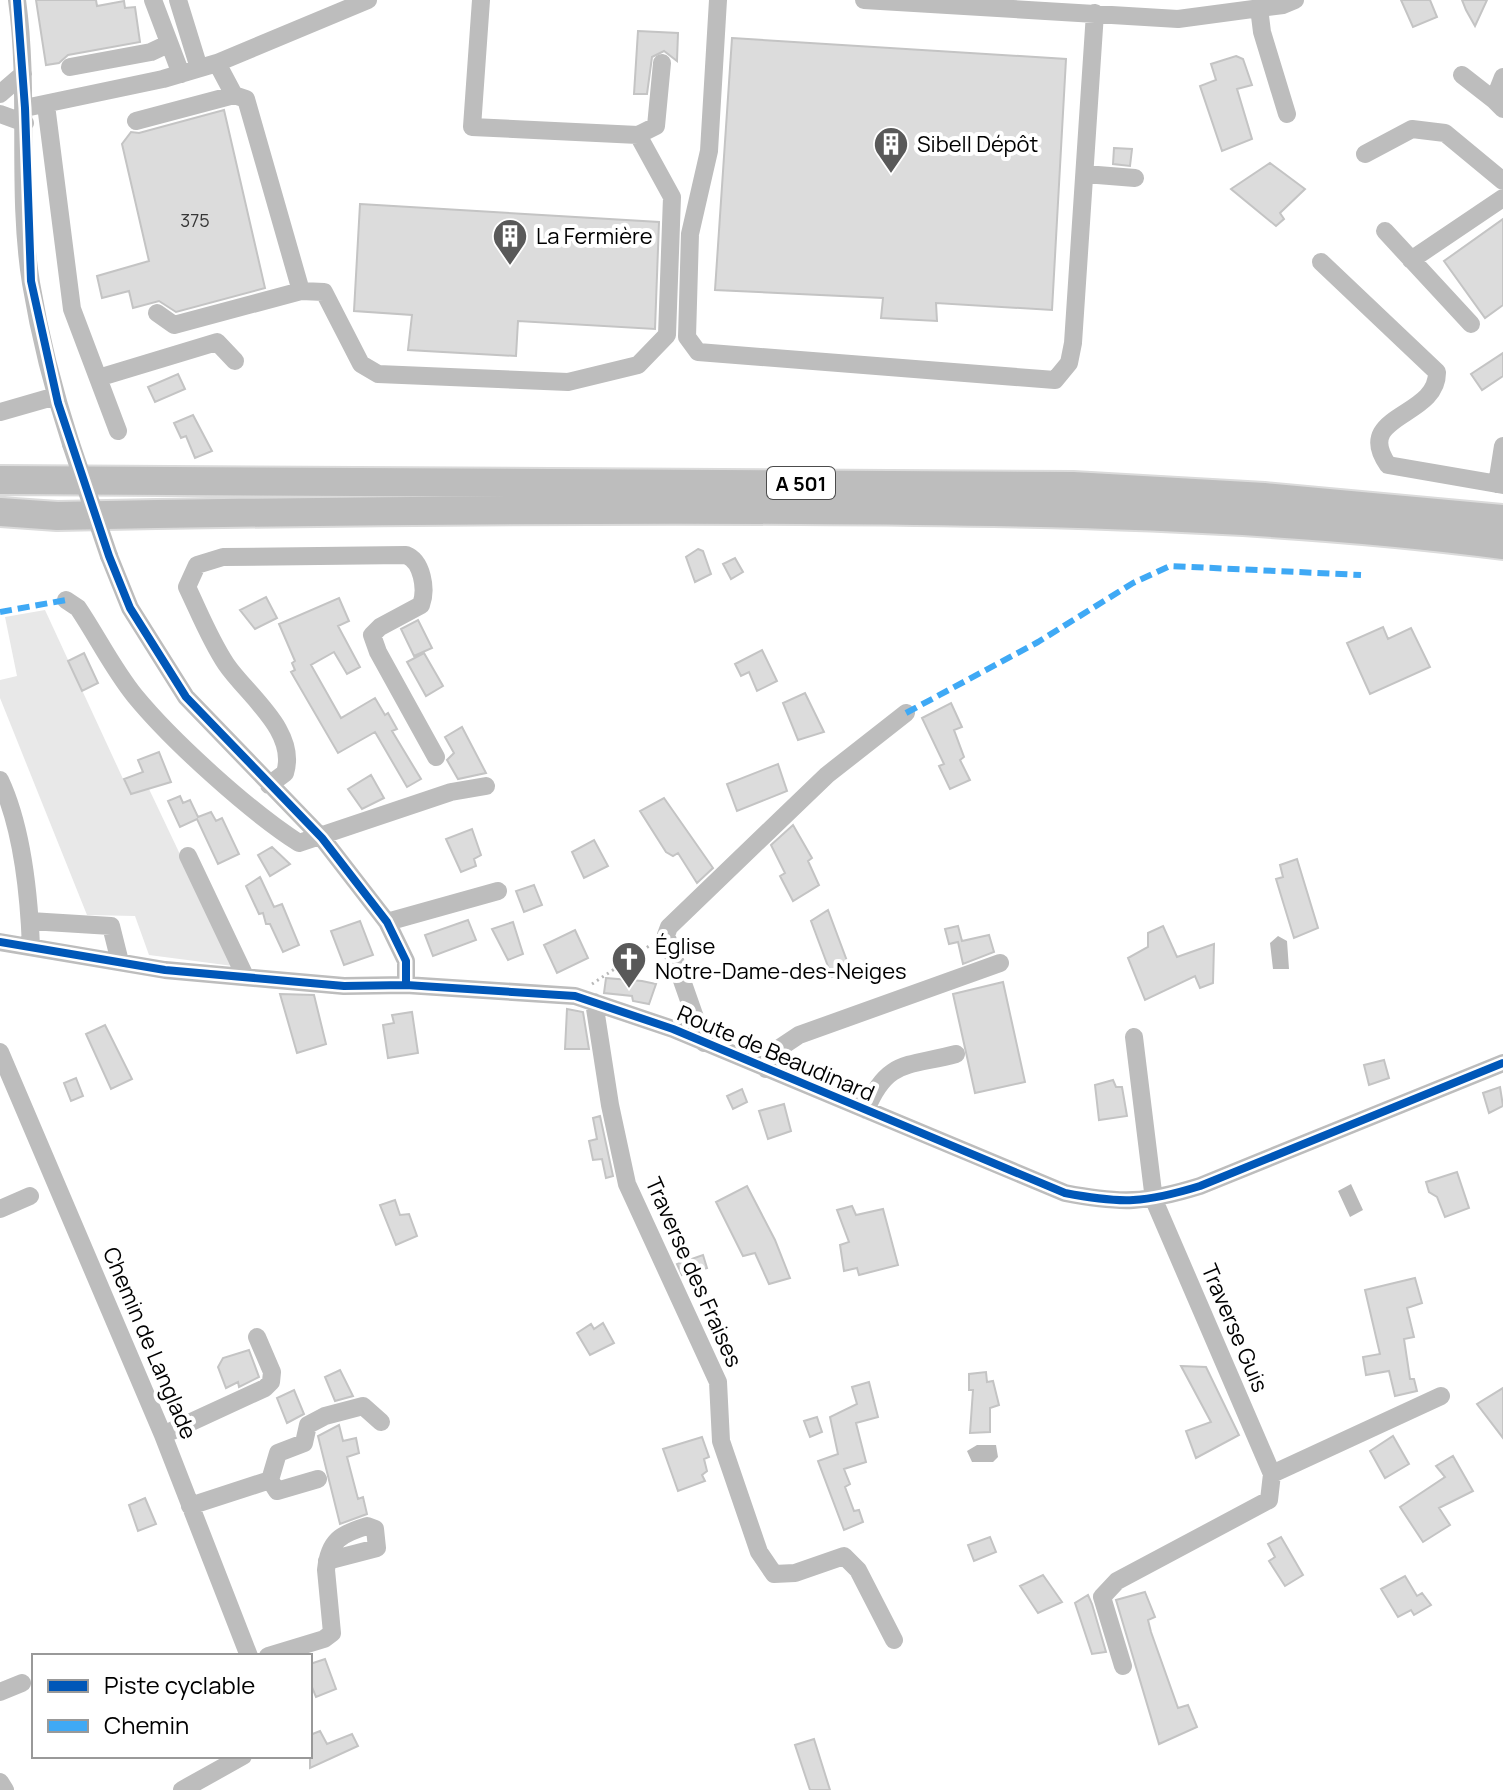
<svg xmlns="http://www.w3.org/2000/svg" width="1503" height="1790" viewBox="0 0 1503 1790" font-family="Manrope,sans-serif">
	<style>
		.green { fill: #e8e8e8 }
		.water { fill: #bababa }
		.building { fill: #dcdcdc; stroke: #c4c4c4; stroke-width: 2 }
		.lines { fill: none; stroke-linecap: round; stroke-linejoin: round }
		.highway-casing { stroke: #dbdbdb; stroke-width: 32 }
		.path { stroke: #b8b8b8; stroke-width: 3; stroke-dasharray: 2 4; stroke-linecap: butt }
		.minor { stroke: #bdbdbd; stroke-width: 18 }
		.highway { stroke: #bdbdbd; stroke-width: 28 }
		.minor-bridge { stroke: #bdbdbd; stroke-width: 18 }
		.quiet { stroke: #3fa9f5; stroke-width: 6; stroke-dasharray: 12 6; stroke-linecap: butt }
		.cycleway-casing { stroke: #fff; stroke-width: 13 }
		.cycleway { stroke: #0057b8; stroke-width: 8 }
		.labels { text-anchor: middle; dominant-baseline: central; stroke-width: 8; stroke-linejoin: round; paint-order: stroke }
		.number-label { font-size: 18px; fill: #373737 }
		.shield { fill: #fff; stroke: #4c4c4c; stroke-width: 2 }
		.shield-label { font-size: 20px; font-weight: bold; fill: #000 }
		.poi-label { font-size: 22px; fill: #000; stroke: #fff; text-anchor: start }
		.street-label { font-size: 22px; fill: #000; stroke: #fff }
	</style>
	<rect width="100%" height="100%" fill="#fff"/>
	<path class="green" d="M45,610L130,794L149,789L233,966L149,955L135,916L87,915L0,698V680L17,676L5,617Z"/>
	<path class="water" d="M1278,936L1287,941L1289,969H1273L1270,943Z
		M1351,1184L1363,1210L1350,1217L1338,1191Z
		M977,1445H996L998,1457L993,1462H972L967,1451Z"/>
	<path class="building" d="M36,0H96L97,6L124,1L125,8L135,7L140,42L68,55L59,63L46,65Z
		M1401,0H1430L1437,17L1413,27Z
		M1462,0H1487L1475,26L1466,10Z
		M638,31L678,33L677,61L664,51L652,57L647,94H634Z
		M732,38L1066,59L1052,310L936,303L937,321L881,318L883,298L715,290Z
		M1236,56L1243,59L1252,85L1237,89L1252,139L1222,151L1200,86L1216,80L1211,64Z
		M224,110L265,288L176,312L159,301L133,308L129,291L102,298L97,276L149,261L122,144L131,132L139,133Z
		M1114,148L1132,149L1130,166L1113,164Z
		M1270,163L1305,189L1280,213L1284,219L1276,226L1231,189Z
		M360,204L659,222L655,329L518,321L516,356L408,350L412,315L354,311Z
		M1503,219V305L1485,318L1444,261Z
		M1503,353V376L1482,390L1471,374Z
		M178,374L185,389L155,402L148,387Z
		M193,415L212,451L195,458L186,436L181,438L174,423Z
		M698,549L703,551L711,574L695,582L686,557Z
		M735,558L743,572L731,579L723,564Z
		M266,597L277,618L255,629L240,610Z
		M339,598L349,621L338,626L360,667L347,674L334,652L311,665L341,718L375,698L385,715L388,713L397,729L392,731L421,779L407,787L375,732L338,753L291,672L295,670L292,663L295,661L279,624Z
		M418,620L432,648L414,656L401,629Z
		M1383,627L1388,639L1411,628L1430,667L1370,694L1347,643Z
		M762,650L777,681L757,691L749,672L741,676L735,664Z
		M84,653L98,683L82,691L68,661Z
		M424,653L443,686L426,696L407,662Z
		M805,693L824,732L798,740L783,703Z
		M951,703L962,727L954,730L964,757L960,760L970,780L950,789L939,766L944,764L922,718Z
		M462,727L486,773L458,779L447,760L454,753L445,737Z
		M159,752L171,782L131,794L124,779L143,772L138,760Z
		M778,764L787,791L737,811L727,784Z
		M371,775L384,798L362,809L348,789Z
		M180,796L183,803L190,800L198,817L211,812L216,821L222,818L239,854L218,864L197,819L180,827L168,801Z
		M664,798L713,868L697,883L678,853L673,856L666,852L640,811Z
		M793,825L812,858L808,861L819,885L793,901L780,876L785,873L771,845Z
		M472,829L481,855L474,859L476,866L461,872L446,839Z
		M594,840L608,866L584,878L572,852Z
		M272,847L290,864L270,876L258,855Z
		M1297,859L1318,928L1294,938L1276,879L1283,877L1280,865Z
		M260,877L274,907L282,904L299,945L283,952L270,924H266L263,913L259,914L246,886Z
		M534,885L542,905L524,912L516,891Z
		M828,910L850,969L832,977L811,921Z
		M468,920L476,940L433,956L425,935Z
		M360,921L373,955L344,965L331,931Z
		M513,922L523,954L508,960L492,929Z
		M958,926L962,941L989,935L994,952L963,964L958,942L949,944L945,929Z
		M1163,926L1177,957L1214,944L1213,983L1200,988L1195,976L1145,1000L1128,958L1148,947V933Z
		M575,930L588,958L557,973L544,945Z
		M606,978L642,981L656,984L649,1004L633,1001L632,996L604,993Z
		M1003,982L1025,1082L975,1093L953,994Z
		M280,994L314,995L326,1044L297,1053Z
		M567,1009L583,1012L589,1049H565Z
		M412,1012L418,1053L388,1058L383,1025L394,1023L392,1015Z
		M105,1025L132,1079L111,1089L86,1034Z
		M1384,1060L1389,1078L1369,1085L1364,1065Z
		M76,1078L83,1096L71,1101L64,1083Z
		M1113,1080L1116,1087H1122L1127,1116L1099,1120L1095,1085Z
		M1500,1087L1503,1106L1489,1113L1483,1093Z
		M742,1089L747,1102L733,1109L727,1096Z
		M784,1104L791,1131L768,1139L759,1111Z
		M600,1116L613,1176L606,1178L602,1159L593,1160L589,1141L597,1139L593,1118Z
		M1457,1172L1469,1208L1445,1217L1437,1197L1429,1192L1426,1182Z
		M747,1186L775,1240L790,1278L769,1284L755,1253L743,1256L716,1202Z
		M395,1200L400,1215L409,1214L417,1236L396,1245L380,1205Z
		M852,1206L856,1215L883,1209L898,1265L859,1275L857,1268L844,1271L840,1245L849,1242L837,1210Z
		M703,1255L707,1268L682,1275L677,1264Z
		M1415,1278L1422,1303L1407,1308L1414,1337L1404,1339L1410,1379H1414L1417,1391L1395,1396L1389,1371L1366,1375L1363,1357L1380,1354L1365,1290Z
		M603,1323L614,1343L590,1355L577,1333L591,1324L594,1329Z
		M249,1350L259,1377L239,1387L238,1382L226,1388L218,1367L223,1358Z
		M1181,1366L1206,1367L1239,1435L1196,1458L1186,1431L1211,1422Z
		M340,1370L353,1396L335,1401L325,1377Z
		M986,1372L987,1382L993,1381L999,1405L990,1408V1432L970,1433L973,1390H969V1374Z
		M869,1382L878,1417L856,1423L866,1462L844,1469L850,1484L845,1487L854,1511L859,1510L863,1522L844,1530L818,1461L838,1454L830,1417L857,1404L852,1387Z
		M1503,1388V1438L1477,1404Z
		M294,1390L304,1414L287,1423L277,1398Z
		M817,1417L822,1432L810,1437L804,1421Z
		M339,1425L343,1441L356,1438L359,1453L347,1457L358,1499L363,1497L367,1514L340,1524L318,1436Z
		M1393,1436L1409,1464L1385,1478L1370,1451Z
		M702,1437L709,1457L704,1459L707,1471L702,1475L705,1481L678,1491L663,1449Z
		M1453,1456L1473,1491L1439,1508L1450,1525L1423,1542L1400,1507L1445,1477L1436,1466Z
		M145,1498L156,1524L138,1531L129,1505Z
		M990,1537L996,1552L974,1561L968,1545Z
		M1281,1537L1303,1575L1285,1586L1269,1561L1275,1557L1268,1544Z
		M1043,1575L1062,1602L1038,1613L1020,1586Z
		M1405,1576L1417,1596L1422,1593L1431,1605L1414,1615L1411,1610L1398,1617L1381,1589Z
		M1145,1592L1155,1617L1148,1620L1151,1632L1178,1708L1188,1705L1197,1727L1159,1744L1116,1600Z
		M1088,1595L1092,1604L1106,1652L1092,1654L1075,1603Z
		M325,1659L336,1689L316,1697L310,1682V1664Z
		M320,1731L327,1744L352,1734L358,1746L310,1768V1735Z
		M814,1739L830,1790H810L795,1745Z"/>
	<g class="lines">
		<g class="highway-casing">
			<path id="highway" d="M0,480L1073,486L1264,497L1503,519
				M0,512L57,516C304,511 551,509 799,510C1033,511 1270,515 1503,545"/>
		</g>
		<path class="path" d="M592,984L652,944"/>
		<path class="minor" d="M17,0C30,94 16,190 31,283C40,337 54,392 71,444
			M153,0L181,74
			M178,0L199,68
			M718,0L709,151L690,234L687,337L698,352L1055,380L1069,363L1073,343L1095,13
			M864,0L1178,19L1283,5L1295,0
			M1259,8L1262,32L1287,114
			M70,67L151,52L168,44
			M1462,75L1494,100
			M1503,77L1494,100L1503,109
			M0,94L23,74
			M234,95L246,99L301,291L324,292L361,364L378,374L568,382L638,365L667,335L672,197L638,135L472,127L481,0
			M46,105L72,309L118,431
			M25,108L163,79L217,63L368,0
			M0,114L25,123
			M136,121L234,95L217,63
			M638,135L656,126L662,63
			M1365,154L1412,129L1445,133L1503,181
			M1085,174L1135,178
			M1385,231L1471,324
			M1411,260L1503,198
			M1321,262L1437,372C1438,418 1352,414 1388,465L1503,485
			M157,313L174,325L301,291
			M98,378L217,342L235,361
			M0,412L56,396
			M1497,484L1503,446
			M109,556L130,608L186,697L322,838L387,922L406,961V985
			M66,600L78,608C97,636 113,669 135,696C172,741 249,811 299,843L451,792L486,786
			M0,780C23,829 29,894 31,947
			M269,785L285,773C298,731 247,695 226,664C210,640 199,612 187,587L197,565L223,557L406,555C422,561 427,589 421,605L380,627L372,635L378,652L436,757
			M188,856L245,976
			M30,921L111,926L120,962
			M387,922L498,891
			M0,942L165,970L344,986L406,985L575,996L673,1029L1065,1193C1122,1204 1145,1203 1200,1186L1503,1063
			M594,1002L610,1105L627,1184L718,1382L721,1441L759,1552L774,1574L795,1573L844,1556L858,1570L894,1640
			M704,1043L666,935L669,927L827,775L906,713
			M0,1052L163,1435L249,1656
			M766,1069L781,1047L799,1035L1000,963
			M866,1110C887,1059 907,1067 956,1054
			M0,1209L30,1196
			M163,1435L265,1388L271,1382L272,1372L257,1337
			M1272,1474L1441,1396
			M270,1480L277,1491L318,1479
			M190,1506L270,1480L278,1453L304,1443L308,1425L325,1416L363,1406L381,1422
			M268,1656L324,1639L332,1633L326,1570C329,1540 341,1534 367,1526L375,1529L377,1548L327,1561
			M1123,1666L1102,1597L1117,1581L1269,1500L1272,1474L1154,1200L1134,1037
			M0,1692L22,1683
			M0,1782L5,1790
			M182,1790L243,1756"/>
		<use href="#highway" class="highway"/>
		<path class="minor-bridge" d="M71,444L109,556"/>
		<path class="quiet" d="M0,612L66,600
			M906,713L1038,642L1133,583L1170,566L1361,575"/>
		<g class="cycleway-casing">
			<path id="cycleway" d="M17,0L25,108L31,281L58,403L109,556L130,608L186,697L322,838L387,922L406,961V985
				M0,942L165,970L344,986L406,985L575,996L673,1029L1065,1193C1122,1204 1145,1203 1200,1186L1503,1063"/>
		</g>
		<use href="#cycleway" class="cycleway"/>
	</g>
	<defs>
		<g id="building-pin" transform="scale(1.8)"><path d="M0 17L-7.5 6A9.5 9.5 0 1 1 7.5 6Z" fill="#595959" stroke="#fff"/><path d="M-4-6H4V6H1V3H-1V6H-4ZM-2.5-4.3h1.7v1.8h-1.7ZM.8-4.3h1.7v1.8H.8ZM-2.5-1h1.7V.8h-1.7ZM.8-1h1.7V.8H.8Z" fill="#fff"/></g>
		<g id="church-pin" transform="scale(1.8)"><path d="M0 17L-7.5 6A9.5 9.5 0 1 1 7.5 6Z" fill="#595959" stroke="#fff"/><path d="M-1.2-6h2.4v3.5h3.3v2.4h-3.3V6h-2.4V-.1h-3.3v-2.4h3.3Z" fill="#fff"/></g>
	</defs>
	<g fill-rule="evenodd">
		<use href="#building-pin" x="891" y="144"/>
		<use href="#building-pin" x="510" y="236"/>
		<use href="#church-pin" x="629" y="959"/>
	</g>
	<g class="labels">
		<g class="number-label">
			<text x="195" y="220">375</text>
		</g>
		<rect class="shield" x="767" y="467" width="68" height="32" rx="6"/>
		<g class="shield-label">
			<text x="801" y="483">A 501</text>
		</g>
		<g class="poi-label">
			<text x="917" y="144">Sibell Dépôt</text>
			<text x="536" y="236">La Fermière</text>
			<text x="655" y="946">Église<tspan x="655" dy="25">Notre-Dame-des-Neiges</tspan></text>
		</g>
		<g class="street-label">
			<text transform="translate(776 1053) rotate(23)">Route de Beaudinard</text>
			<text transform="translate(694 1272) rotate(66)">Traverse des Fraises</text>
			<text transform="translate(1235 1328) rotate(67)">Traverse Guis</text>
			<text transform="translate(150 1343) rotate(67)">Chemin de Langlade</text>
		</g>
	</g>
	<rect x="32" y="1654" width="280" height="104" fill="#ffffff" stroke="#999999" stroke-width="2"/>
	<rect x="48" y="1680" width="40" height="12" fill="#0057b8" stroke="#999999" stroke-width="2"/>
	<text x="104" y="1694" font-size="24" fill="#000000">Piste cyclable</text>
	<rect x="48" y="1720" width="40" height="12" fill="#3fa9f5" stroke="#999999" stroke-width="2"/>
	<text x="104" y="1734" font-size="24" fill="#000000">Chemin</text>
</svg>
